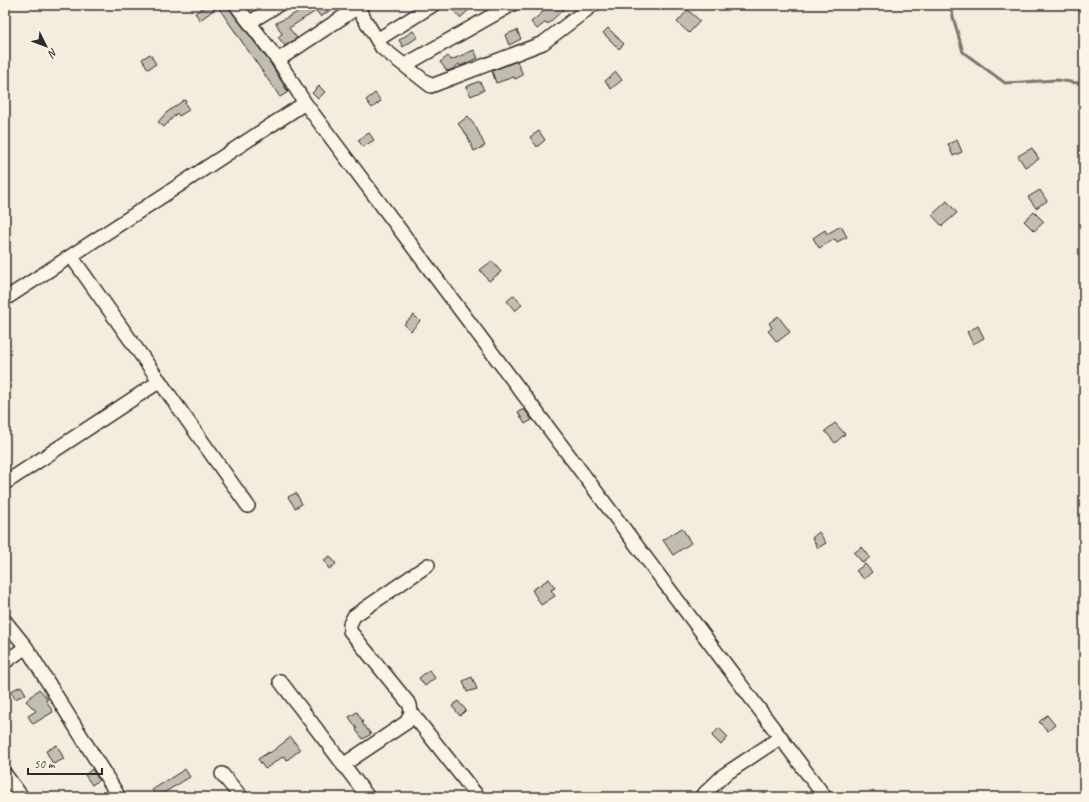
<svg xmlns="http://www.w3.org/2000/svg" width="1089" height="802" viewBox="0 0 1089 802" font-family="Caveat,sans-serif">
	<style>
		.lines { fill: none; stroke-linecap: round; stroke-linejoin: round }
		.stream { stroke: #7a7771; stroke-width: 3 }
		.building { fill: #c2bdb1; stroke: #2b2b2b }
		.minor-casing { stroke: #2b2b2b; stroke-width: 16 }
		.minor { stroke: #fcf5e5; stroke-width: 13 }
	</style>
	<rect width="100%" height="100%" fill="#f4edde"/>
	<filter id="ink" filterUnits="userSpaceOnUse"><feTurbulence type="fractalNoise" baseFrequency=".025" numOctaves="2"/><feDisplacementMap in="SourceGraphic" scale="8" xChannelSelector="R" yChannelSelector="G"/><feConvolveMatrix kernelMatrix="1 2 1 2 8 2 1 2 1" color-interpolation-filters="sRGB"/></filter>
	<g filter="url(#ink)">
		<g class="lines">
			<path class="stream" d="M948,5L950,6L963,52L1005,83L1057,80L1084,84"/>
		</g>
		<path class="building" d="M207,5H228L230,10L269,61L288,92L280,97L218,7L200,20L195,13Z
			M299,5H337L321,17L316,11L289,28L297,38L285,46L278,37L282,34L276,23L302,10Z
			M460,5H466L470,9L460,18L453,10Z
			M536,5H547L550,8L553,5H568L548,24L546,22L537,29L531,22L543,12Z
			M688,10L700,21L689,33L677,22Z
			M608,28L624,44L619,49L603,33Z
			M517,30L521,39L509,45L505,35Z
			M413,31L418,37L403,47L399,40Z
			M474,50L478,58L460,66L459,64L453,69L447,71L440,62L448,56L451,60Z
			M150,54L156,64L148,69L142,59Z
			M517,61L523,75L515,79L514,77L496,83L492,71Z
			M616,72L622,80L611,89L605,81Z
			M477,82H480L484,90L471,96L466,87Z
			M319,86L325,92L318,99L312,93Z
			M375,93L381,101L372,108L366,100Z
			M184,100L186,101L185,103L189,110L179,116L177,113L164,127L158,122L166,113Z
			M468,116L477,129L485,146L474,151L467,135L458,124Z
			M539,131L545,140L537,147L530,137Z
			M369,133L374,140L363,147L358,140Z
			M957,140L962,152L953,156L948,144Z
			M1032,148L1039,159L1025,167L1018,156Z
			M1040,190L1047,201L1036,208L1028,197Z
			M947,201L957,213L942,226L932,215Z
			M1034,212L1044,222L1034,231L1024,221Z
			M841,226L847,237L837,242L835,239L819,248L813,238L825,230L827,234Z
			M492,261L501,272L489,281L480,270Z
			M514,295L522,305L515,311L507,301Z
			M414,315L420,321L411,331L404,324Z
			M778,316L790,332L777,342L768,331L772,328L769,323Z
			M978,326L984,338L973,344L967,332Z
			M524,409L532,420L525,424L518,412Z
			M835,423L845,434L835,443L825,431Z
			M296,493L302,504L295,508L288,497Z
			M682,528L691,543L673,555L663,540Z
			M819,532L826,543L818,548L812,538Z
			M862,547L870,557L863,563L854,553Z
			M330,556L336,564L329,569L324,560Z
			M865,564L872,572L864,579L856,571Z
			M549,579L555,588L551,590L555,596L541,605L532,590Z
			M429,670L435,678L425,686L419,678Z
			M472,677L477,689L467,692L463,681Z
			M21,686L26,694L15,699L11,691Z
			M39,689L48,699L46,700L53,712L33,724L28,716L36,711L26,701Z
			M458,701L466,710L460,716L452,706Z
			M357,712L363,722L362,723L371,734L363,739L356,730L357,729L349,717Z
			M1047,715L1055,725L1048,731L1039,722Z
			M719,728L728,737L721,745L712,736Z
			M291,737L300,750L287,760L284,756L265,769L258,759L269,752L270,753Z
			M57,745L64,759L53,764L46,751Z
			M92,769L99,780L92,785L85,775Z
			M185,769L190,777L157,797L152,790Z"/>
		<g class="lines">
			<g class="minor-casing">
				<path id="minor" d="M236,5L278,60L305,103L825,797
					M356,5L382,48L431,86L543,43L593,5
					M250,22L278,5
					M377,40L433,5
					M278,60L361,5
					M405,65L511,5
					M71,256L248,506
					M5,299L305,103
					M5,483L160,381
					M5,621L26,647L119,797
					M5,662L26,647
					M280,681L368,797
					M411,712L478,797
					M343,765L407,722L411,712L410,705L350,631V624L354,616L428,565
					M5,774L22,797
					M222,774L241,797
					M701,797L724,775L781,737"/>
			</g>
			<use href="#minor" class="minor"/>
		</g>
	</g>
	<rect width="1089" height="802" fill="none" stroke="#fcf5e5" stroke-width="20"/>
	<rect x="10" y="10" width="1069" height="782" fill="none" stroke="#2b2b2b" stroke-width="1.5" filter="url(#ink)"/>
	<g transform="translate(46 46) rotate(132)" stroke="#fcf5e5" stroke-width="3" paint-order="stroke">
	<path d="M0-3L7 15L0 10L-7 15Z" fill="#2b2b2b"/>
	<text y="-6" font-size="11" font-weight="bold" text-anchor="middle" fill="#2b2b2b">N</text>
	</g>
	<path d="M28 768v6h74v-6" fill="none" stroke="#2b2b2b" stroke-width="2"/>
	<text x="34" y="768" font-size="12" fill="#2b2b2b" stroke="#fcf5e5" stroke-width="3" paint-order="stroke">50 m</text>
</svg>
